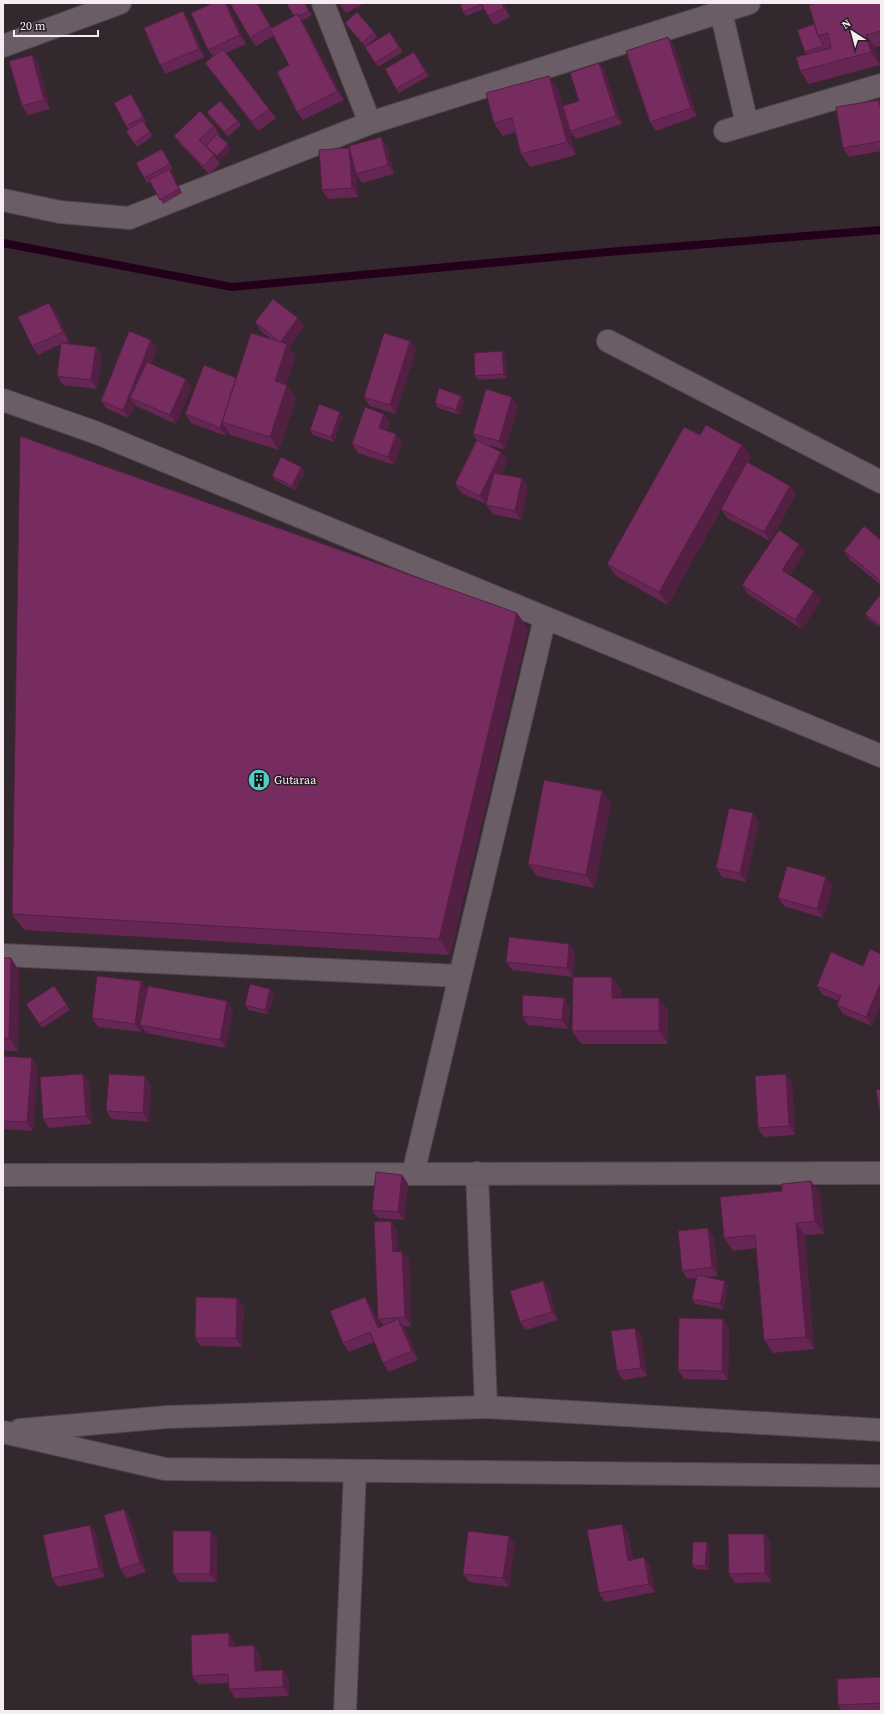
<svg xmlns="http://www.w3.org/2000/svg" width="884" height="1714" viewBox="0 0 884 1714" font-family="'Source Serif 4',serif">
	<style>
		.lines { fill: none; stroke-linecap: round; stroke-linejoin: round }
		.stream { stroke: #230019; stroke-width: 8 }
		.minor-casing { stroke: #4f454b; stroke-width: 24 }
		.tertiary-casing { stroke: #4f454b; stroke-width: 24 }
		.minor { stroke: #6a5d65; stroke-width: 22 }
		.tertiary { stroke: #6a5d65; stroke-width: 22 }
		.wall { fill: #662653; fill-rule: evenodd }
		.shaded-wall { fill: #531f43 }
		.building { fill: #772c60; stroke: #531f43 }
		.labels { text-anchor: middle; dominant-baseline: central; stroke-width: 3; stroke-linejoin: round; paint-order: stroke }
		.poi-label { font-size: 12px; fill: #f5edf2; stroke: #291e24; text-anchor: start }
	</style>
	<rect width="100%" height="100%" fill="#33282e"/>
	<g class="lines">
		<path class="stream" d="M3,243L232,287L608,252L881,230"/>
		<g class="minor-casing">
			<path id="minor" d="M323,3L370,123
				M719,3L747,124
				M3,46L120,3
				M725,131L881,85
				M3,200L60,212L129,218L370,123L749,3
				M608,341L881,482
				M3,400L97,433L881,756
				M3,955L460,976
				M477,1173L486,1407
				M413,1174L545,618
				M3,1175L881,1173
				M345,1711L355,1471"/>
		</g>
		<g class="tertiary-casing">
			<path id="tertiary" d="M20,1430L167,1417L486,1407L881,1430
				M3,1432L165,1469L881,1476"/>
		</g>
		<use href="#minor" class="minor"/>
		<use href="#tertiary" class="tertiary"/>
	</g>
	<path class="wall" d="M258,3L272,28L294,16L305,3L312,15L302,21L344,100L303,120L297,112L289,65L273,36L256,46L250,38Z
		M339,3H365L346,13Z
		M480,3L483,9L466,16L463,12Z
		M504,3L510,17L494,25L488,16Z
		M881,3V46L875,47L880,65L809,84L800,71L807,54L805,52L797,30ZM825,47L826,48L831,47V48L826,49Z
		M229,7L246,44L226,53L276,118L258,131L211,71L205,63L213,56L208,50Z
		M189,20L205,57L166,74L160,65Z
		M345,23L374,32L377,37L366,46L393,36L403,52L378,67L365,47Z
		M668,37L674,46L697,116L656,131L650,122Z
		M414,52L429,76L399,93L396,89Z
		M32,55L38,63L50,109L28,115L22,106Z
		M599,63L605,72L622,124L576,139L570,131L564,110L576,155L530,167L521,154L515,132L503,136L494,123L549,76L558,89L563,106L579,101Z
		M134,99L146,121L144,123L153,136L137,147L134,143L128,129L126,126Z
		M881,103V151L849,157L843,148Z
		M207,112L238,121L241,125L228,137L210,117Z
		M214,126L220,135L219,136L231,149L221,160L209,150L207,147V148L214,155L220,164L209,174L180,144L174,136Z
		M387,146L394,174L362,183L356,173L358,197L328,199L322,190Z
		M165,154L173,169L170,170L182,193L163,204L150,182L147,183L144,178Z
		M49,303L56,312L69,341L64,343L96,347L102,356L97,389L63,385L57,376L61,344L38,355L32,346Z
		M255,322L304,327L289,347L296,356L286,385L296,398L279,450L230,435L228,431L226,436L191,423L185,414L236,378L271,339L261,331Z
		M151,340L157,349L151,364L192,387L176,424L136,406L135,404L129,418L107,409L101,401Z
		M410,341L416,349L396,414L370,406L364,397Z
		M505,355L507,378L479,380L475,376Z
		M464,400L460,415L438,408L435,403Z
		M518,406L505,450L489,445L508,460L501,474L522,478L528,487L521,520L493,514L486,504L461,493L455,484L477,440L473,434Z
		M343,416L334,442L313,435L310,430Z
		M390,423L387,431L396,434L402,443L394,465L358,453L352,444Z
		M700,435L742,445L751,457L748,462L790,486L796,494L770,541L727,518L721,509L668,605L616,576L607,564Z
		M301,467L305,472L295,490L275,480L272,476Z
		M881,540V585L850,560L844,551Z
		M805,552L790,575L821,600L802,629L748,594L742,585Z
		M881,594V628L868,619L865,614Z
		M517,613L528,629L450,955L24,930L12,914Z
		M602,791L611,803L594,888L537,876L528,864Z
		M753,813L759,822L746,882L722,877L716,868Z
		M833,886L823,918L784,906L778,898Z
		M831,952L872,1026L843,1014L837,1005L839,1001L823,995L817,986Z
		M575,953L573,977L512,970L506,962Z
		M3,958H11L19,971L18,1051H3Z
		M612,977L621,989V998H659L668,1010V1044H581L572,1031Z
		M141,981L147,990L233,1010L226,1048L146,1033L142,1027V1032L98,1027L92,1018Z
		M54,986L70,1010L42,1028L26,1004Z
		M270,989L274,993L268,1014L248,1010L245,1005Z
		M564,998L570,1007L568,1029L528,1025L522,1016Z
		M3,1056L38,1067L33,1131L3,1129Z
		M83,1074L89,1082L92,1124L49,1128L43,1119Z
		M792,1083L795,1135L764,1137L758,1128Z
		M151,1085L149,1122L112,1119L106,1111Z
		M402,1175L408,1184L404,1220L378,1218L372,1210Z
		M820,1193L824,1234L805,1235L814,1349L773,1353L764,1340L756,1248L733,1251L724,1238Z
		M397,1230L398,1252L409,1260L411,1326H404L418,1360L389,1372L383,1363L374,1342L349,1352L343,1343L371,1305L380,1327L383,1325L378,1319Z
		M714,1237L718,1276L707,1277L725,1281L728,1285L723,1309L695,1304L692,1299L697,1278L688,1279L682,1271Z
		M549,1289L558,1320L526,1330L520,1322Z
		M237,1298L244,1307L242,1347L201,1346L195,1338Z
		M723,1319L729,1328L728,1380L684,1379L678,1370Z
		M635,1328L641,1336L647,1376L623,1380L617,1371Z
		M124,1509L130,1518L146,1572L126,1578L120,1569Z
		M90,1525L96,1534L105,1577L58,1587L52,1578Z
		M211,1531L217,1540V1582H179L173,1574Z
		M628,1532L633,1560L650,1566L655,1592L605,1602L599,1593Z
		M764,1534L770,1542L771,1582L735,1583L729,1574Z
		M509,1536L515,1544L509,1587L469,1582L463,1574Z
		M710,1547L709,1570L695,1569L692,1565Z
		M229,1633L235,1642V1646L254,1645L260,1654L261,1671L283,1670L289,1678V1696L235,1698L229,1689V1683L198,1684L192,1676Z
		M881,1677V1711H842L838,1705Z"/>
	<path class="shaded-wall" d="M225,3H226L229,7L246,44L240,35Z
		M257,3H258L276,35L270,26Z
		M502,3H504L510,17L504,8Z
		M183,11L189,20L205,57L199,49Z
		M298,14L304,23L344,100L337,91Z
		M866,35L875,47L880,65L871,52Z
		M668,37L674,46L697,116L691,108Z
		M32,55L38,63L50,109L44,100Z
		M599,63L605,72L622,124L616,116Z
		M549,76L558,89L576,155L567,142Z
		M131,94L134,99L146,121L143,117Z
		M879,100L881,103V112Z
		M381,137L387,146L394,174L388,165Z
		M228,144L231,149L221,160L217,156Z
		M349,148L355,156L358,197L352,188Z
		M169,169L172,173L182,193L179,189Z
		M49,303L56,312L69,341L63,332Z
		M298,318L304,327L289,347L296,356L283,394L275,381L280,342Z
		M151,340L157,349L136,400L130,398L135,404L129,418L123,410Z
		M410,341L416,349L396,414L390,405Z
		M96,347L102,356L97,389L91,380Z
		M502,351L505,355L507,378L504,374Z
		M186,379L192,387L176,424L170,415Z
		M287,385L296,398L279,450L270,437Z
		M461,396L464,400L460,415L456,410Z
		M512,397L518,406L505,450L499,441Z
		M340,412L343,416L334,442L331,437Z
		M384,414L390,423L385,437L379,428Z
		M222,422L228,431L226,436L220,428Z
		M396,434L402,443L394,465L388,457Z
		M742,445L751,457L668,605L659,592Z
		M501,452L508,460L486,504L480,496Z
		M301,467L305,472L295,490L292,486Z
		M522,478L528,487L521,520L515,511Z
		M790,486L796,494L770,541L764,532Z
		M799,544L805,552L788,578L782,570Z
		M814,591L821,600L802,629L795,620Z
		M517,613L528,629L450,955L439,939Z
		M602,791L611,803L594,888L586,875Z
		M753,813L759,822L746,882L740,873Z
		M826,877L833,886L823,918L817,909Z
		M569,944L575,953L573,977L567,968Z
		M11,958L19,971L18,1051L9,1038Z
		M612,977L621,989V1010L612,998Z
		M141,981L147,990L140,1025L142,1027V1032L135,1024Z
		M881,982V1005L872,1026L866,1017Z
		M270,989L274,993L268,1014L265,1010Z
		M564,998L570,1007L568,1029L562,1020Z
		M659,998L668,1010V1044L659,1031Z
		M227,1001L233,1010L226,1048L220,1040Z
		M32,1058L38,1067L33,1131L27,1122Z
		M83,1074L89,1082L92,1124L86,1116Z
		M786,1074L792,1083L795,1135L789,1126Z
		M145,1076L151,1085L149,1122L143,1113Z
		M402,1175L408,1184L404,1220L398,1212Z
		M811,1181L820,1193L824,1234L815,1221Z
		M391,1221L397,1230L399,1260L393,1252Z
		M796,1223L805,1235L814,1349L806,1337Z
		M708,1228L714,1237L718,1276L712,1267Z
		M402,1251L409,1260L411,1326L405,1317Z
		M543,1281L549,1289L558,1320L552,1312Z
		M725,1281L728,1285L723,1309L720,1304Z
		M365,1297L371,1305L384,1336L378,1328Z
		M237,1298L244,1307L242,1347L236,1338Z
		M398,1319L405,1328L418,1360L412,1351Z
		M723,1319L729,1328L728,1380L722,1371Z
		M635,1328L641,1336L647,1376L641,1368Z
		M124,1509L130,1518L146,1572L140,1563Z
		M622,1524L628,1532L634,1569L628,1561Z
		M90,1525L96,1534L105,1577L99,1568Z
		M211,1531L217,1540V1582L210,1574Z
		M764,1534L770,1542L771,1582L765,1573Z
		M509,1536L515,1544L509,1587L503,1578Z
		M707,1542L710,1547L709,1570L705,1566Z
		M644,1557L650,1566L655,1592L649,1584Z
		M229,1633L235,1642V1655L229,1647Z
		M254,1645L260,1654L261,1680L255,1671Z
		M283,1670L289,1678V1696L283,1687Z"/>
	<path class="building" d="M213,3H225L240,35L208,50L191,13Z
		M230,3H257L270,26L250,38Z
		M286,3H305L309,11L299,16L298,14L294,16Z
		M460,3H479L480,5L463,12Z
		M481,3H502L504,8L488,16Z
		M816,3H881V31L866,35L871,52L800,71L796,57L831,48L828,33L818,36L809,5Z
		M183,11L199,49L160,65L144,28Z
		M357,12L374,32L362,43L345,23Z
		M298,14L337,91L297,112L277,72L289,65L270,29Z
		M814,24L818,36L822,42L823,46L805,52L797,30Z
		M390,32L399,48L375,63L365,47Z
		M668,37L691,108L650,122L626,51Z
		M223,49L269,109L252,122L205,63Z
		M414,52L425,72L396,89L385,69Z
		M32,55L44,100L22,106L9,61Z
		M599,63L616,116L570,131L563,106L579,101L570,73Z
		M549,76L567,142L521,154L512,118L494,123L486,93Z
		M131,94L143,117L126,126L114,103Z
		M879,100L881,112V141L843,148L836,107Z
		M220,101L238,121L225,132L207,112Z
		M200,111L214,126L199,140L214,155L203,166L174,136Z
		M142,120L150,132L134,143L126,131Z
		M217,134L228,144L217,156L206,146Z
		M381,137L388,165L356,174L349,146Z
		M349,148L352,188L322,190L319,150Z
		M162,149L170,164L144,178L136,163Z
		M169,169L179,189L160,200L149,180Z
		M273,299L298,318L280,342L255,322Z
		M49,303L63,332L32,346L18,317Z
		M129,331L151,340L123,410L101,401Z
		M251,333L287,344L275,381L287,385L270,437L222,422Z
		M384,333L410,341L390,405L364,397Z
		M61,343L96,347L91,380L57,376Z
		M502,351L504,374L475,376L474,353Z
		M147,362L186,379L170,415L130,398Z
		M204,365L236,378L220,428L185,414Z
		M439,388L461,396L456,410L435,403Z
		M486,389L512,397L499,441L473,434Z
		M319,404L340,412L331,437L310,430Z
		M365,407L384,414L379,428L396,434L388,457L352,444Z
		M706,425L742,445L659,592L607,564L684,427L700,435Z
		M20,436L517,613L439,939L12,914Z
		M477,440L501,452L480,496L455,484Z
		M281,457L301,467L292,486L272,476Z
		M747,462L790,486L764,532L721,509Z
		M494,473L522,478L515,511L486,505Z
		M864,526L881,540V581L844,551Z
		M779,530L799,544L782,570L814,591L795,620L742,585Z
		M881,594V626L865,614Z
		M544,780L602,791L586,875L528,864Z
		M729,808L753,813L740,873L716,868Z
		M787,866L826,877L817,909L778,898Z
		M509,937L569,944L567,968L506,962Z
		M870,949L881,954V982L866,1017L837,1005L841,996L817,986L831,952L863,966Z
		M3,958H11L9,1038H3Z
		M97,976L141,981L135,1024L92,1018Z
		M573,977H612V998H659V1031H572Z
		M250,984L270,989L265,1010L245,1005Z
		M54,986L67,1005L39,1024L26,1004Z
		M148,986L227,1001L220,1040L140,1025Z
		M523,995L564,998L562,1020L522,1016Z
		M3,1056L32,1058L27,1122L3,1121Z
		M83,1074L86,1116L43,1119L40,1077Z
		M109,1074L145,1076L143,1113L106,1111Z
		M786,1074L789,1126L758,1128L755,1076Z
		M881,1089V1118L876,1090Z
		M376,1172L402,1175L398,1212L372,1210Z
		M811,1181L815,1221L796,1223L806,1337L764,1340L755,1235L724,1238L720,1197L782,1191V1184Z
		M391,1221L393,1252L402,1251L405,1317L378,1319L374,1222Z
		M708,1228L712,1267L682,1271L678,1231Z
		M697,1275L725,1281L720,1304L692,1299Z
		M543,1281L552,1312L520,1322L510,1291Z
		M196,1297L237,1298L236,1338H195Z
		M365,1297L378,1328L398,1319L412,1351L383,1363L370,1332L343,1343L330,1311Z
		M679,1318L723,1319L722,1371L678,1370Z
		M635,1328L641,1368L617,1371L611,1331Z
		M124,1509L140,1563L120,1569L104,1515Z
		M622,1524L628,1561L644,1557L649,1584L599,1593L587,1530Z
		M90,1525L99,1568L52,1578L43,1535Z
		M173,1531H211L210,1574H173Z
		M468,1531L509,1536L503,1578L463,1574Z
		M728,1534H764L765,1573L729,1574Z
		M693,1542H707L705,1566L692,1565Z
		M229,1633V1647L254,1645L255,1671L283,1670V1687L229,1689L228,1674L192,1676L191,1635Z
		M881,1677V1703L838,1705L837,1679Z"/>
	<defs>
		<g id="building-disc" transform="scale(1.15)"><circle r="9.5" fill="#54cdc8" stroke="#291e24"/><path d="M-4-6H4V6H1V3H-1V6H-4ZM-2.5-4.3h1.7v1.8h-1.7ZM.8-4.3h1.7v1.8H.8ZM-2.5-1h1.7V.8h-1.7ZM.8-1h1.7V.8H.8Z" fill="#111"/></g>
	</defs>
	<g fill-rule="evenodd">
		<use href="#building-disc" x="259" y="780"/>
	</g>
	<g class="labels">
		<g class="poi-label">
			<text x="274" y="780">Gutaraa</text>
		</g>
	</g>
	<rect width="884" height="1714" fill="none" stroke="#f5edf2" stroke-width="8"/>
	<g transform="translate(852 32) rotate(324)" stroke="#291e24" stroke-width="3" paint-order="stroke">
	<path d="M0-3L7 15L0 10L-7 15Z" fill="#f5edf2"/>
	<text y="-6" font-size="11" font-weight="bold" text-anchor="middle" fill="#f5edf2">N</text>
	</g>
	<path d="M14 30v6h84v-6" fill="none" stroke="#f5edf2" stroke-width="2"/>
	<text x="20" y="30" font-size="12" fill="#f5edf2" stroke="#291e24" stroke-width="3" paint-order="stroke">20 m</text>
</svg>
